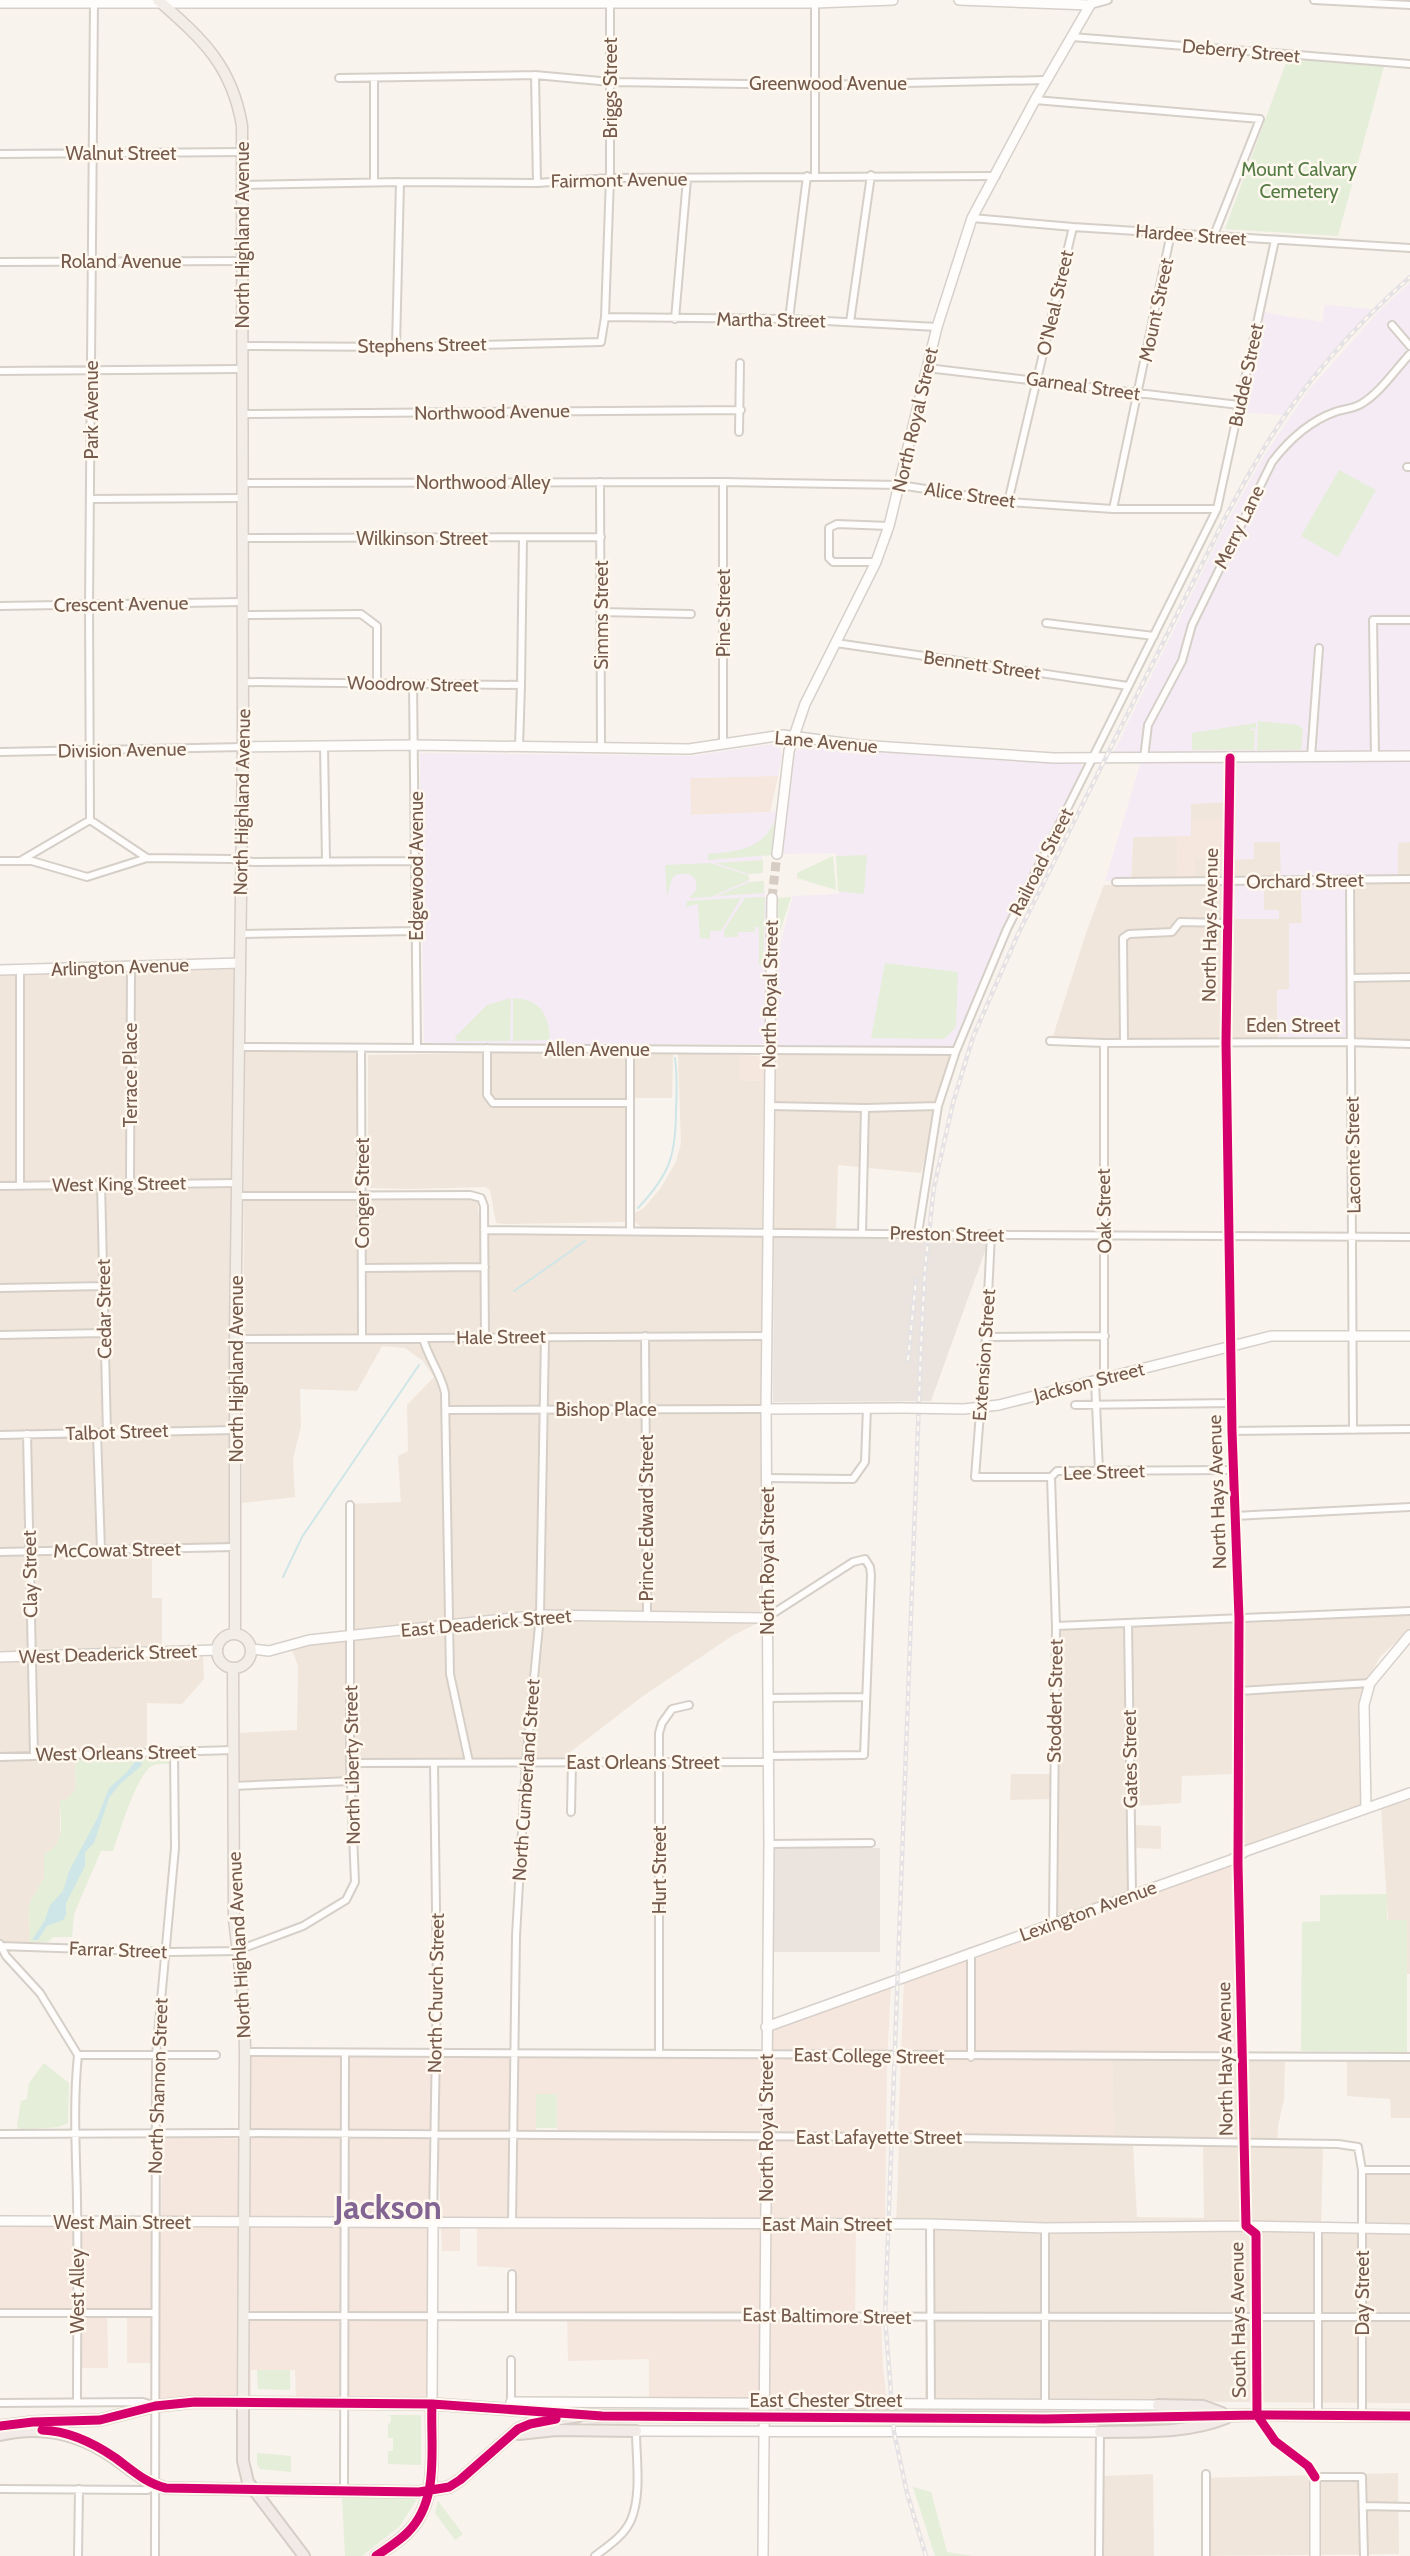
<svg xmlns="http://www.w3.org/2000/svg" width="1410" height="2556" viewBox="0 0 1410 2556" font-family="Cabin,sans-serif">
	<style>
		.residential { fill: #f1e6db; fill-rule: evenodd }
		.commercial { fill: #f5e6de }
		.industrial { fill: #ebe3de }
		.education { fill: #f4ebf4 }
		.green { fill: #e5eed8 }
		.water { fill: #cfe6e8 }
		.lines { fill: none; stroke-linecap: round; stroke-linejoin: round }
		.stream { stroke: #cfe6e8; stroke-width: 2 }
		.secondary-tunnel { stroke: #d8cdc5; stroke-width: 9; stroke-dasharray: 9 4.5; stroke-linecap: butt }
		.street-casing { stroke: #d5cfc8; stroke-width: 10 }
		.secondary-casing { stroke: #d7d0ca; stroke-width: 12 }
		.primary-casing { stroke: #d6cdc7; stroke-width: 13 }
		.highway-casing { stroke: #d6cdc7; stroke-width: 14 }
		.street { stroke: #fefdfc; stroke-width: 6 }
		.secondary { stroke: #fefdfc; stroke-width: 9 }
		.primary { stroke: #f2eee7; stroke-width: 10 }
		.highway { stroke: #f1eae6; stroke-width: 10 }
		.rail-casing { stroke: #e5e2e5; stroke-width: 4.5 }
		.rail { stroke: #fff8ef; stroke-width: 2; stroke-dasharray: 5; stroke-linecap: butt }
		.secondary-bridge-casing { stroke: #d7d0ca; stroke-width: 12; stroke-linecap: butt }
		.highway-bridge-casing { stroke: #d6cdc7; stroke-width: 14; stroke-linecap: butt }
		.secondary-bridge { stroke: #fefdfc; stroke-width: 9 }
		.highway-bridge { stroke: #f1eae6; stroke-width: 10 }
		.cycleway-casing { stroke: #fff8ef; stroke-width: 13 }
		.cycleway { stroke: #d6006c; stroke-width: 9 }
		.labels { text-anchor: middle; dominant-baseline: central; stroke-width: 5; stroke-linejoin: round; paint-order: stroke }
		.street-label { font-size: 19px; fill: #765b4d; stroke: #fff8ef }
		.park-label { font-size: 19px; fill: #557b44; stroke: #fff8ef }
		.town-label { font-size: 33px; font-weight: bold; fill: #826592; stroke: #fff8ef }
	</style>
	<rect width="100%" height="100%" fill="#f8f3ed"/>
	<path class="residential" d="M1226,802V819H1191V803Z
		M1177,836L1178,884H1226V918L1278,919L1279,911L1264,910V882L1195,881V858L1254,859V842L1280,841L1282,883L1301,884L1302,923L1289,924V990L1277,991L1278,1038L1244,1040L1052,1039L1086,933L1104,885L1131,884L1133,837Z
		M1398,842H1410V1042L1353,1041L1351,882Z
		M235,967L230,1545L152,1546V1598H162V1649L0,1653V973Z
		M245,1051H358L360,1199L463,1198L477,1201L481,1233L762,1234L770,1227L771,1052H953L921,1173L838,1165L836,1230L772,1231L763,1236L760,1622L732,1636L643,1696L560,1760H349L348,1780L240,1783L239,1733L297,1730L298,1666L291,1647L348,1638L347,1504L401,1502L398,1456L408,1451L407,1405L434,1377L423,1361L405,1348L382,1346L357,1391L300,1389L301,1426L293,1459L295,1497L242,1503Z
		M485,1053V1095L492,1106L624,1107L626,1112L625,1222L505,1224L496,1223L490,1190L485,1187L410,1189L370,1188L368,1186V1055Z
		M492,1053L626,1054L628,1058V1098L625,1101L493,1100L490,1098L489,1057Z
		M678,1053L739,1055V1080L764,1081L762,1227L643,1228L633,1221L631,1215L644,1208L660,1189L676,1162L681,1143Z
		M634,1054H673L672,1098H633Z
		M1410,1613V1629L1380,1657L1363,1690L1360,1715L1361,1806L1243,1849L1234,1774L1182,1776L1181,1803L1135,1806L1136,1825L1161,1826V1849L1135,1848L1137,1889L1048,1922L1050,1799L1010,1800L1011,1774H1055L1056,1630Z
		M203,1656L204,1679L182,1704L147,1703V1744L138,1756L75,1757L76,1789L66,1800L60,1801V1840L55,1849L44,1854V1878L29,1904L30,1945L0,1944V1660Z
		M1410,1797V1974H1407V1921L1388,1920L1381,1807Z
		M1112,2059L1285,2062L1284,2099L1278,2126L1277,2144L1323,2145L1321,2231H1359L1358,2174H1410V2403L925,2400L926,2229H896L899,2142L1114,2143ZM1133,2144L1203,2145L1204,2218L1137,2217Z
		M1347,2061H1410V2118H1391L1390,2099L1347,2096Z
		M1398,2473L1399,2554L1201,2556V2478Z
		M1153,2474L1154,2556H1103V2476Z"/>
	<path class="commercial" d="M778,776L770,812L691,815L690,778Z
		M1191,819H1226V857L1195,858V881L1178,882L1177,836H1190Z
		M739,1055L764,1056V1081L739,1080Z
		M1235,1861L1239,2055L1112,2054L1114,2138L898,2134L904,1979Z
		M891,1984L887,2060L885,2221L856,2223L855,2320H881L883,2368L887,2401H649V2359L568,2361L567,2314L513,2313V2268L477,2266V2219H460V2251H442L438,2138H557V2094H536V2132L430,2130V2399L296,2397L295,2370H251V2398H159L156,2363H127V2311H107L108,2368H80L78,2310H0V2226L161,2228L162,2137L250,2139V2055L770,2057V2030Z"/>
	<path class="industrial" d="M774,1236L989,1240L931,1401L773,1402Z
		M772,1848H880V1952H772Z"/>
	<path class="education" d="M1410,283V842L1398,843V876L1346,879L1347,1035L1344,1037L1278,1038L1277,990L1289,989V923H1302L1301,879L1281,880L1280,842H1254V859L1229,860L1230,802L1191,804V836L1133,837L1131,880L1105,881L1143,755L1113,754L1225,526L1264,456L1308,391L1381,309Z
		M1325,305L1372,309L1327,357L1283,415L1240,412L1263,312L1322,322Z
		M773,744L780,749L782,756L778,776L690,778L691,815L774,812L777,810L771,855L762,856L763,873L749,874L748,877L750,882L764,881L765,897L767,898L764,1044H424L420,753L692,756Z
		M804,746L1079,762L1082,765V774L1003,928L955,1045L951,1047L779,1045L777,1043V957L793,896L839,894L836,853L782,854L794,755L798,749Z
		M1228,884H1264V910H1279V919H1228Z"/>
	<path class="green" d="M1289,55L1385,63L1338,236L1225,229Z
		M1339,470L1376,490L1338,557L1301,536Z
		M1258,721L1298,725L1303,729L1301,750H1257Z
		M1256,723V729L1251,728L1250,730L1255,731L1254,750H1192V733Z
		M775,821L771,855L708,860V854C737,852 761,850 775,821Z
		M867,855L864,894L838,891L836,856Z
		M833,856L836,890L797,878V873Z
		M763,860V873L749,874L716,863Z
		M710,863L748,875L749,880L711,897L689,898L697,889L695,878L689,874H677L672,878L667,897L665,865Z
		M764,881V893L717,896L750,882Z
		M765,897L763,965H759V927H755V932H738V937H724V930L745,898Z
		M791,897L777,941H776L778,898Z
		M741,898L721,931H710V939L700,938L698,904L686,907L687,901Z
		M885,963L958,972L956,1027L944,1039L871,1038Z
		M511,998L510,1041H455L457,1039L454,1038L487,1005Z
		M513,998C541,999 549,1015 550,1040L513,1041Z
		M166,1754L170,1758V1764C163,1764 154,1763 149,1768C134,1783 120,1831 113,1851H101L74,1914L72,1937H53L48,1942H30L29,1904L44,1878V1854C67,1844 60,1822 60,1800H66L76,1789L75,1756Z
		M1387,1894V1920H1407V2052L1301,2051L1302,1922L1320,1921V1895Z
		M44,2063L69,2083L68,2123L59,2127L19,2130L17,2125L21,2101L27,2099L29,2083Z
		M536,2094H557V2128H536Z
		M257,2370H290V2390L258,2389Z
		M388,2415H421V2465L388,2464V2451H393V2438H388V2424L391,2422V2417Z
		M257,2453L291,2456V2472L260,2469L257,2464Z
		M913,2487L931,2492L947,2552L973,2556H935Z
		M342,2497L414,2498L416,2501L399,2527L362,2556H345Z
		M438,2501L463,2534L455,2540L435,2513Z"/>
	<path class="water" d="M139,1757H143L141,1766L119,1785L109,1798L94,1843L85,1852V1866L66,1903V1915L63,1920L47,1926L38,1940H32L45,1920L50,1905L63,1891L69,1871L97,1819L109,1788L126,1773Z"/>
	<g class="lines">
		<path class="stream" d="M638,1208C671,1173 676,1154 676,1108C677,1091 677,1074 675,1058
			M514,1291L585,1241
			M283,1577L302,1537L419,1365"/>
		<path class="secondary-tunnel" d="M772,898L777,854"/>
		<g class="street-casing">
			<path id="street" d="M1314,0L1410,5
				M1090,5L1108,0
				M1072,37L1410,64
				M535,75L537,183
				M339,78L535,75L611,82L816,85L1046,80
				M1035,100L1260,119L1214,235
				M0,154L242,152
				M815,176V0
				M374,182V79
				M242,185L400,182L537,183L610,178L996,176
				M972,218L1073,227L1410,248
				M0,262L242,261
				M605,317L789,319L937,327
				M675,319L687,179
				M789,319L807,176
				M850,322L871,175
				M1392,325L1410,346
				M242,346L396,347L601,342L605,317L610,178V2
				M396,347L400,182
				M927,368L1239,405
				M0,371L242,369
				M242,414L741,410
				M739,432L740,363
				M1407,467H1410
				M600,482L601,748
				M723,482V744
				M243,483L723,482L900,485L1008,502L1113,509H1217
				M91,499L243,498
				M1008,502L1073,227
				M1113,509L1171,233
				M243,538L601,537
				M876,562H833L829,558V528L837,524L889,526
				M0,606L243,602
				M601,612L691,614
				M243,615L361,614L377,626V683
				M1046,623L1154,636
				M836,643L1128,686
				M243,682L521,685L519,747
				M413,684L417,1048
				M521,685L523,538
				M324,746L326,861
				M0,752L243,747
				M1311,757L1319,648
				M1375,757L1373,620H1410
				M1144,758L1148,725L1182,661L1192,625L1272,462C1288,441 1310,421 1335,412C1343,409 1353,409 1361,404C1380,393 1395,370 1410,354
				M90,820L89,605L94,0
				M0,861H20L90,820L147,858L231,859L253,862L416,861
				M21,861H32L87,877L147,858
				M1350,880L1353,1430
				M1116,882L1410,879
				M241,934L416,931
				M1351,978L1410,977
				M1050,1041L1104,1043L1346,1042L1410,1044
				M1104,1043V1378
				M1124,1043L1123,938L1129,934L1172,932L1180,922L1227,923
				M239,1047L956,1051
				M361,1048L362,1338
				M487,1048V1095L493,1103H630
				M769,1106L865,1108L938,1106
				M101,1184L107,1433
				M130,1184L131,966
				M20,1185V970
				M0,1186L237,1183
				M237,1196L470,1195L481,1198L484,1206L485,1337
				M484,1230C793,1233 1101,1237 1410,1237
				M630,1231V1049
				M862,1233L865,1108
				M918,1233L938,1106L956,1051L1007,929L1217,509L1275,240
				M991,1234L986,1337L975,1477H1051L1057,1471L1234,1470
				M362,1268L485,1267
				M0,1288L103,1286
				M0,1335L104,1333
				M645,1336L647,1616
				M986,1337L1105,1336
				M423,1338C428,1358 441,1373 445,1393L450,1674L469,1762
				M235,1339L766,1336
				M1095,1381L1099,1471
				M1075,1405L1232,1403
				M446,1410L766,1409
				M1232,1431L1410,1429
				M97,1433L101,1550
				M27,1434L34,1755
				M0,1435L235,1430
				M1051,1477L1056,1626L1053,1925
				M766,1478L853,1479L865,1462L867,1407
				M1235,1516L1410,1507
				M0,1552L234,1547
				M766,1618L853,1562L865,1559L870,1567L871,1575L864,1755L768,1756
				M1128,1624L1132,1894
				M1056,1626L1410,1611
				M1239,1691L1370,1683
				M768,1698L864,1697
				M0,1757L233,1750
				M350,1763L768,1762
				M233,1786L351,1781
				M571,1812L572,1761
				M769,1844L871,1843
				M0,1944L6,1956L40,1993L78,2055
				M0,1946L172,1952L236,1951L303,1926L346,1900L355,1882L350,1763V1505
				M245,2052L1410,2057
				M659,2054V1733L662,1723L672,1709L689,1705
				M78,2055H216
				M971,2057V1952
				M0,2134L234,2133L891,2137L1338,2144L1358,2147L1362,2170V2415
				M1362,2170H1410
				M433,2222L437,1981L434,1763
				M512,2222L516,1936L526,1762L540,1615L545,1337
				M930,2224L931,2404
				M1318,2227V2415
				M1045,2228V2404
				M0,2313H154
				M244,2316L1410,2317
				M512,2316V2274
				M77,2402C77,2334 78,2267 77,2199C76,2151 73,2103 78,2055
				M511,2402V2360
				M0,2403L143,2402L153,2405
				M1315,2477H1362L1364,2556
				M0,2489L147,2490L155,2486
				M344,2492L345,2053
				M1364,2506L1410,2507
				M78,2556L79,2489
				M155,2556L156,2055L175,1848L174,1752
				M595,2556C608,2546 624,2536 631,2520C642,2494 636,2458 636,2431
				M1099,2556L1100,2432
				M1206,2556V2474"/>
		</g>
		<g class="secondary-casing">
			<path id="secondary" d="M959,0L1090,5
				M0,3H815L893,0
				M243,747L415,745L689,749L783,735L859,745L1054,758L1410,756
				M1230,758L1226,1043L1232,1431L1239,1618L1238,1864L1246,2226
				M777,854L789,751L805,704L876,562L889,526L937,327L972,218L1035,100L1093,0
				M0,970L240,963
				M999,1405L1271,1336H1410
				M766,1409L902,1408
				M251,1649L269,1651L309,1640L540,1615L766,1618
				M0,1657L216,1650
				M1366,1808L1364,1705L1370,1683L1410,1635
				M766,2027L1231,1860L1246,1851L1410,1793
				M0,2221L930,2224L1045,2228L1246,2226L1410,2229
				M1246,2226L1256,2234L1257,2415L1275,2441L1308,2466L1315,2477V2556
				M511,2402L1158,2405
				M432,2404L433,2222
				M636,2431L1100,2432
				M763,2556L769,1844L766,1409L772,898"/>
		</g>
		<g class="primary-casing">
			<path id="primary" d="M158,0C202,39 232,65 242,126L243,747L235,1339V1634
				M217 1651a17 17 0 1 1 34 0a17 17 0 1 1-34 0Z
				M233,1668L234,1919L244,2004L245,2052L243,2403"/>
		</g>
		<g class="highway-casing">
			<path id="highway" d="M243,2403V2461L248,2482L304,2556
				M1158,2405L1203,2406L1222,2413
				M1111,2418L1257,2415L1410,2416
				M0,2426L33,2422L100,2420L155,2406L195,2402L432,2404L602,2416
				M1100,2432C1141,2431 1186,2434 1226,2418
				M519,2434L556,2430L636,2431
				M0,2435C42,2425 79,2433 114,2458C131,2470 145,2483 166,2488L419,2492L449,2487L460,2480L518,2429L530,2424L579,2416
				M376,2556C386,2549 398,2542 407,2533C441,2500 430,2447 432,2404"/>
		</g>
		<use href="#street" class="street"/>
		<use href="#secondary" class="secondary"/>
		<use href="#primary" class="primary"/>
		<use href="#highway" class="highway"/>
		<g class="rail-casing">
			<path id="rail" d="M908,1360L916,1280
				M926,2556L907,2493L894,2432L885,2317L921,1346L925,1268L934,1187L953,1103L973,1037L1018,934L1227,514C1236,498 1244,482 1253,467C1293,395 1349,331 1410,277"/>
		</g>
		<use href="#rail" class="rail"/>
		<g class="secondary-bridge-casing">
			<path id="secondary-bridge" d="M902,1408L964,1409L999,1405"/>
		</g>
		<g class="highway-bridge-casing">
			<path id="highway-bridge" d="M602,2416L1111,2418"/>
		</g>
		<use href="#secondary-bridge" class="secondary-bridge"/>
		<use href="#highway-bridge" class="highway-bridge"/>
		<g class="cycleway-casing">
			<path id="cycleway" d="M1230,758L1226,1043L1232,1431L1239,1618L1238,1864L1246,2226L1256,2234L1257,2415L1275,2441L1308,2466L1315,2477
				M0,2426L33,2422L100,2420L155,2406L195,2402L432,2404L602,2416L1045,2419L1257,2415L1410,2416
				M42,2430C68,2431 92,2442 114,2457C131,2469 145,2483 166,2488L419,2492L449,2487L460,2480L518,2429L530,2424L556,2419
				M376,2556C386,2549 398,2542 407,2533C441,2500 430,2447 432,2404"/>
		</g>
		<use href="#cycleway" class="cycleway"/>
	</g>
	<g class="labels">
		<g class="street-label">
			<text transform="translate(1241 51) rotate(5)">Deberry Street</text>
			<text x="828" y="83">Greenwood Avenue</text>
			<text transform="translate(610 88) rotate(-90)">Briggs Street</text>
			<text x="121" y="153">Walnut Street</text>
			<text transform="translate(619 180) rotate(-1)">Fairmont Avenue</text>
			<text transform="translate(242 235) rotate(-90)">North Highland Avenue</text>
			<text transform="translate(1191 235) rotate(4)">Hardee Street</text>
			<text x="121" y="261">Roland Avenue</text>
			<text transform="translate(1055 303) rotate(-77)">O'Neal Street</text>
			<text transform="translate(1156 310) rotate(-78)">Mount Street</text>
			<text transform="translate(771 320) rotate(1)">Martha Street</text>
			<text transform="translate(422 345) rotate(-1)">Stephens Street</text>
			<text transform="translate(1246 375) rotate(-78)">Budde Street</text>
			<text transform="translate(1083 386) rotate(8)">Garneal Street</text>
			<text transform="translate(91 410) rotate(-90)">Park Avenue</text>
			<text transform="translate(492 412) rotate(-1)">Northwood Avenue</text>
			<text transform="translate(915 420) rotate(-77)">North Royal Street</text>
			<text x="483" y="482">Northwood Alley</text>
			<text transform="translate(970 495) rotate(8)">Alice Street</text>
			<text transform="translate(1239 527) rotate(-64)">Merry Lane</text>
			<text x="422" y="538">Wilkinson Street</text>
			<text transform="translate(121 604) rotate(-1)">Crescent Avenue</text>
			<text transform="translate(723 613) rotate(-90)">Pine Street</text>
			<text transform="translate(601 615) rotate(-90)">Simms Street</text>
			<text transform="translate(982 665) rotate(8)">Bennett Street</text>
			<text transform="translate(413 684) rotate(1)">Woodrow Street</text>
			<text transform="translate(826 742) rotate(5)">Lane Avenue</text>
			<text transform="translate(122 750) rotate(-1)">Division Avenue</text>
			<text transform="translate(242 802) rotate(-89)">North Highland Avenue</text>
			<text transform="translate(1041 862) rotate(-63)">Railroad Street</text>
			<text transform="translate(416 866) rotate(-90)">Edgewood Avenue</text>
			<text transform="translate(1305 881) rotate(-1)">Orchard Street</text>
			<text transform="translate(1210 925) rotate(-89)">North Hays Avenue</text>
			<text transform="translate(120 967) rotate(-2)">Arlington Avenue</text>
			<text transform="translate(770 994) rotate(-89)">North Royal Street</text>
			<text x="1293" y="1025">Eden Street</text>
			<text x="597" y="1049">Allen Avenue</text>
			<text transform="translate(130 1075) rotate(-90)">Terrace Place</text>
			<text transform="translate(1353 1155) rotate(-91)">Laconte Street</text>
			<text transform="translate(119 1184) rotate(-1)">West King Street</text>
			<text transform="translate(362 1193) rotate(-90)">Conger Street</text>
			<text transform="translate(1104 1211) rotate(-91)">Oak Street</text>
			<text transform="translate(947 1234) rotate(1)">Preston Street</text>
			<text transform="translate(104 1309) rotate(-91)">Cedar Street</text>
			<text transform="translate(501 1337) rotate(-1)">Hale Street</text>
			<text transform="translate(984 1355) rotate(-86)">Extension Street</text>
			<text transform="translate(236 1369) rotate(-90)">North Highland Avenue</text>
			<text transform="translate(1089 1382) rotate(-14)">Jackson Street</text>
			<text x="606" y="1409">Bishop Place</text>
			<text transform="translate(117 1432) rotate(-2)">Talbot Street</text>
			<text transform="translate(1104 1472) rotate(-2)">Lee Street</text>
			<text transform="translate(1217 1492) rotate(-92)">North Hays Avenue</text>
			<text transform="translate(646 1518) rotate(-90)">Prince Edward Street</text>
			<text transform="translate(117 1550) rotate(-1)">McCowat Street</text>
			<text transform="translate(767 1561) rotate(-90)">North Royal Street</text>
			<text transform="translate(30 1574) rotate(-91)">Clay Street</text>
			<text transform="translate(486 1623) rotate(-5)">East Deaderick Street</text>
			<text transform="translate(108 1654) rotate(-2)">West Deaderick Street</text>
			<text transform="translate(1055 1701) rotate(-89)">Stoddert Street</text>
			<text transform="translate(116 1753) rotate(-1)">West Orleans Street</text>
			<text transform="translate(1130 1759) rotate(-91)">Gates Street</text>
			<text x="643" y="1762">East Orleans Street</text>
			<text transform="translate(352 1765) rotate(-91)">North Liberty Street</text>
			<text transform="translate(526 1780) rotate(-86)">North Cumberland Street</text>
			<text transform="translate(659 1870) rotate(-90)">Hurt Street</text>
			<text transform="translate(1088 1911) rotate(-20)">Lexington Avenue</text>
			<text transform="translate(239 1945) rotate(-93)">North Highland Avenue</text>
			<text transform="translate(118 1950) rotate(2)">Farrar Street</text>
			<text transform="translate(436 1993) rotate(-89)">North Church Street</text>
			<text transform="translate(869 2056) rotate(1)">East College Street</text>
			<text transform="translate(1225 2059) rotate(-91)">North Hays Avenue</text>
			<text transform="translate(158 2086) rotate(-88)">North Shannon Street</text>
			<text transform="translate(766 2128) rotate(-90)">North Royal Street</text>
			<text x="879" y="2137">East Lafayette Street</text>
			<text x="122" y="2222">West Main Street</text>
			<text x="827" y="2224">East Main Street</text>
			<text transform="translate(77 2291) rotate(-90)">West Alley</text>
			<text transform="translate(1362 2293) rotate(-90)">Day Street</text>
			<text transform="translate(827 2316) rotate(1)">East Baltimore Street</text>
			<text transform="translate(1238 2320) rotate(-91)">South Hays Avenue</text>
			<text x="826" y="2400">East Chester Street</text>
		</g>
		<g class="park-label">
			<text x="1299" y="169">Mount Calvary<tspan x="1299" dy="22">Cemetery</tspan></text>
		</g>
		<g class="town-label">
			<text x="388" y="2207">Jackson</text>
		</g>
	</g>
</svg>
